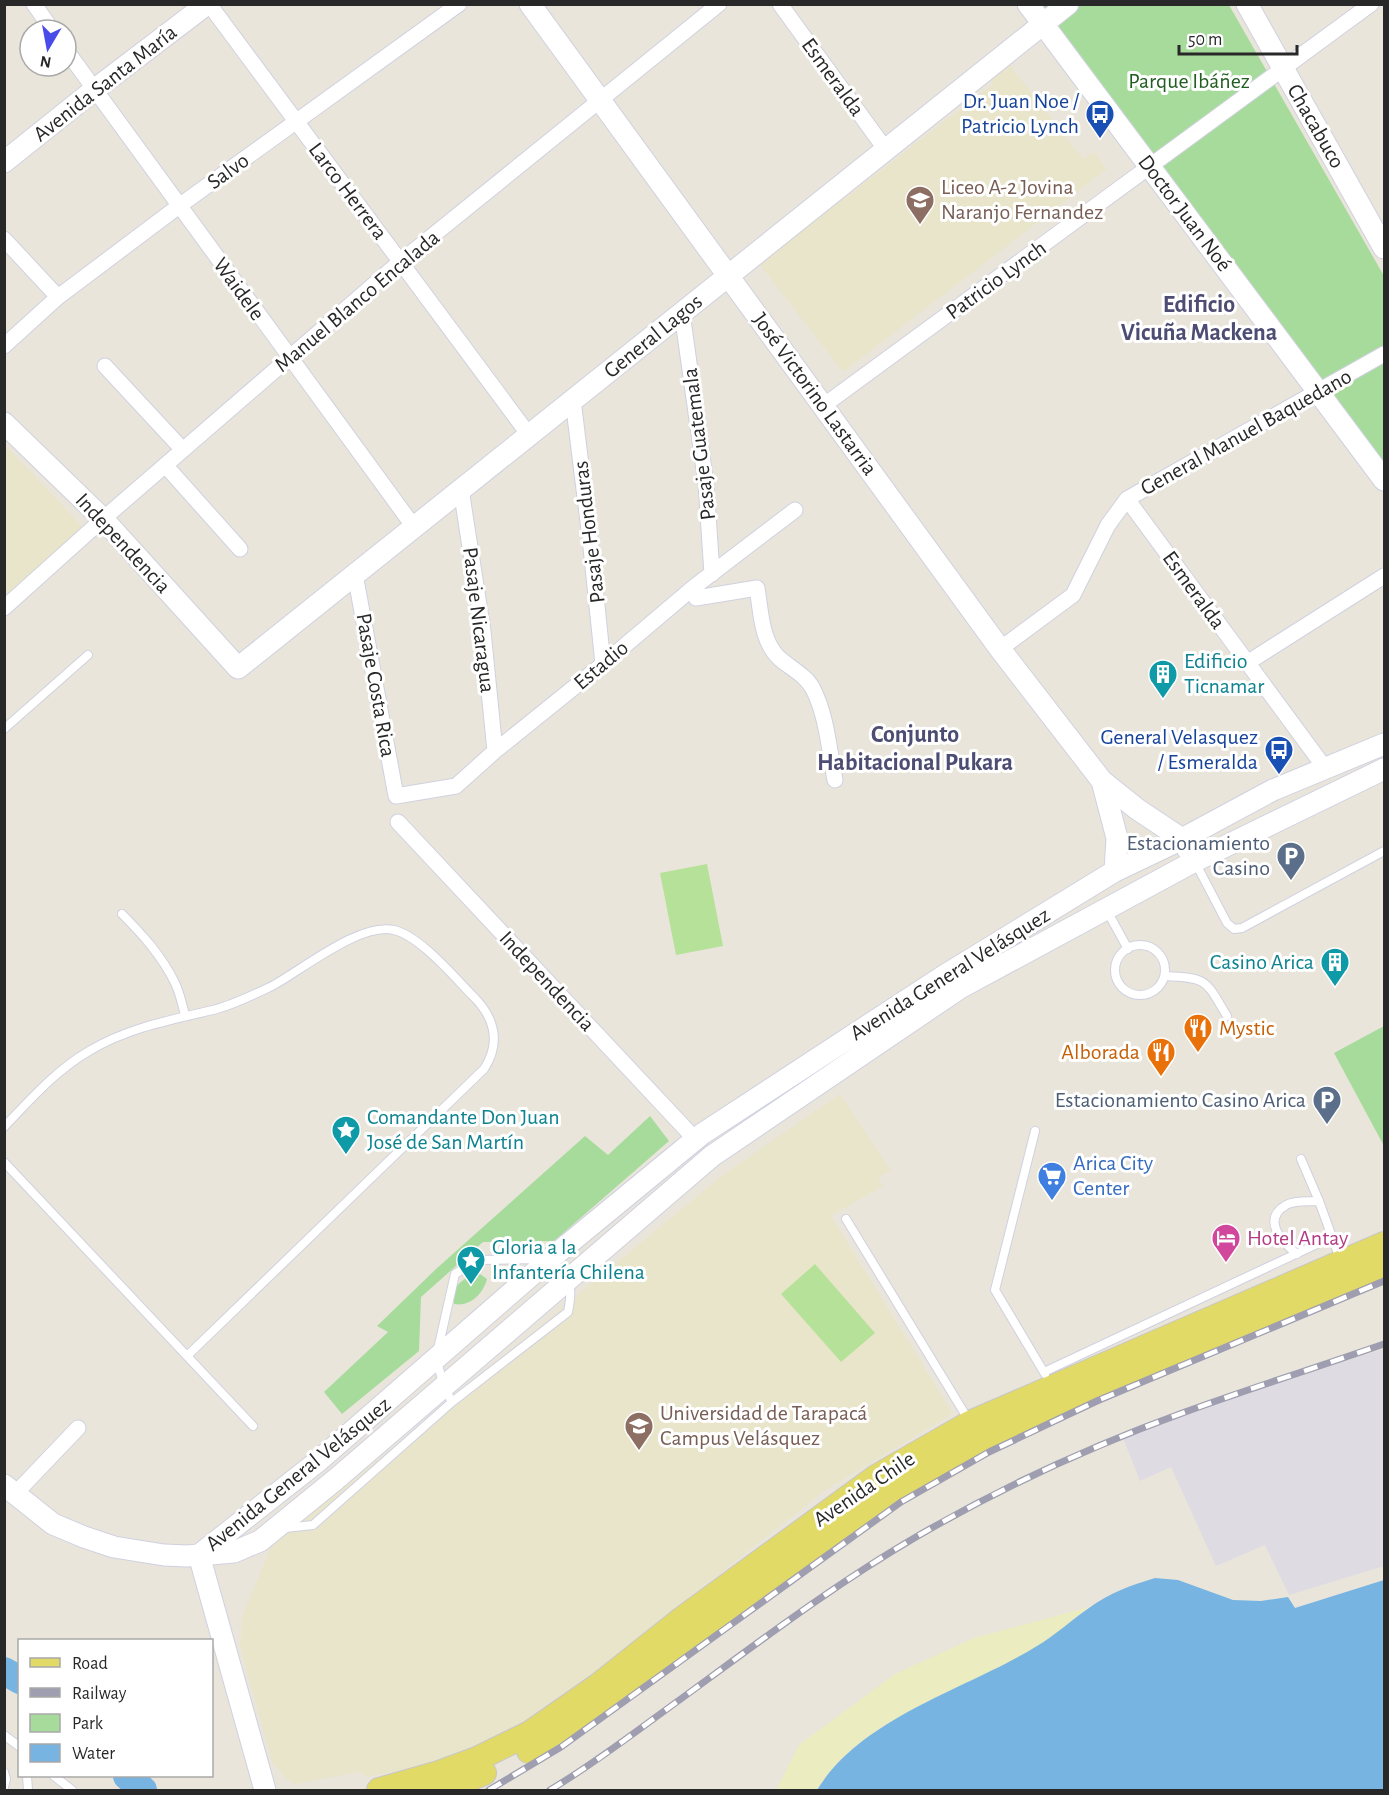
<svg xmlns="http://www.w3.org/2000/svg" width="1389" height="1795" viewBox="0 0 1389 1795" font-family="'Alegreya Sans',sans-serif">
	<style>
		.industrial { fill: #dedbe2 }
		.education { fill: #e9e5cb }
		.green { fill: #a7db9c }
		.sand { fill: #ebecc0 }
		.pitch { fill: #b6e198 }
		.water { fill: #77b4e2 }
		.lines { fill: none; stroke-linecap: round; stroke-linejoin: round }
		.river { stroke: #77b4e2; stroke-width: 28 }
		.lane-casing { stroke: #d0d1e0; stroke-width: 10 }
		.street-casing { stroke: #d0d1e0; stroke-width: 17 }
		.secondary-casing { stroke: #d0d1e0; stroke-width: 23 }
		.primary-casing { stroke: #c7c7c7; stroke-width: 26 }
		.lane { stroke: #fff; stroke-width: 8 }
		.street { stroke: #fff; stroke-width: 15 }
		.secondary { stroke: #fff; stroke-width: 21 }
		.primary { stroke: #e2da66; stroke-width: 24 }
		.rail-casing { stroke: #9f9eb0; stroke-width: 7 }
		.rail { stroke: #fff; stroke-width: 4.5; stroke-dasharray: 14; stroke-linecap: butt }
		.labels { text-anchor: middle; dominant-baseline: central; stroke-width: 6; stroke-linejoin: round; paint-order: stroke }
		.street-label { font-size: 22px; fill: #282828; stroke: #fff }
		.park-label { font-size: 22px; fill: #225d20; stroke: #fff }
		.transit-label { font-size: 22px; fill: #164399; stroke: #fff; text-anchor: end }
		.education-label { font-size: 22px; fill: #785e54; stroke: #fff; text-anchor: start }
		.culture-label { font-size: 22px; fill: #0d838f; stroke: #fff; text-anchor: start }
		.service-label { font-size: 22px; fill: #4e5e75; stroke: #fff; text-anchor: end }
		.food-label { font-size: 22px; fill: #c56008; stroke: #fff; text-anchor: start }
		.shop-label { font-size: 22px; fill: #366cbe; stroke: #fff; text-anchor: start }
		.hotel-label { font-size: 22px; fill: #b23c85; stroke: #fff; text-anchor: start }
		.neighbourhood-label { font-size: 24px; font-weight: bold; fill: #4d4d74; stroke: #fff }
	</style>
	<rect width="100%" height="100%" fill="#e9e5db"/>
	<path class="industrial" d="M1384,1349V1566L1289,1595L1265,1545L1216,1566L1171,1467L1140,1481L1121,1433L1165,1416Z"/>
	<path class="education" d="M1008,63L1083,159L1094,152L1107,169L843,372L759,264L993,84L989,78Z
		M4,444L83,527L5,597H4Z
		M840,1094L891,1171L878,1177L883,1186L831,1216L953,1414L827,1489L583,1682L499,1742L432,1765L366,1777L359,1772L295,1784L285,1778L272,1761L240,1646L242,1617L272,1544L336,1494L724,1174Z"/>
	<path class="green" d="M1040,5H1229L1384,276V463Z
		M1384,1026V1146L1334,1053Z
		M650,1116L669,1141L554,1241L483,1242L421,1297L419,1351L342,1414L324,1392L388,1332L377,1326L436,1269L585,1136L608,1155Z
		M473,1274H480L487,1279C483,1294 470,1307 454,1304C452,1286 458,1283 473,1274Z"/>
	<path class="sand" d="M1089,1607C1072,1620 1056,1635 1038,1646C966,1691 863,1715 817,1790H776L799,1745L895,1674L974,1638Z"/>
	<path class="pitch" d="M707,864L723,946L676,955L660,873Z
		M815,1264L875,1333L841,1362L781,1294Z"/>
	<path class="water" d="M1155,1578L1178,1580L1233,1600L1261,1601L1288,1597L1295,1608L1384,1580V1790H817C863,1716 966,1690 1037,1646C1056,1635 1071,1620 1089,1608C1109,1593 1132,1585 1155,1578Z"/>
	<g class="lines">
		<path class="river" d="M4,1671L20,1680
			M127,1776L143,1790"/>
		<g class="lane-casing">
			<path id="lane" d="M4,729L88,655
				M1195,862L1227,923L1234,929L1242,928L1384,851
				M1106,909L1128,949
				M122,914C142,934 162,956 175,983C180,993 182,1004 185,1015
				M1115 970a25 25 0 1 1 50 0a25 25 0 1 1-50 0Z
				M1165,976C1209,978 1205,980 1227,1016
				M4,1127C31,1099 55,1071 89,1051C127,1028 170,1020 213,1010C233,1005 253,995 272,986C302,970 360,922 394,930C420,936 454,977 473,996C495,1018 501,1043 484,1069L187,1356
				M1035,1131L995,1290L1045,1374
				M1301,1159L1319,1201L1340,1259
				M4,1162L253,1426
				M846,1219L968,1419
				M1297,1254C1282,1242 1261,1220 1286,1205C1296,1200 1309,1202 1319,1201
				M437,1361L444,1387L452,1402
				M1044,1372L1332,1237
				M285,1528L313,1525L452,1402L568,1312C574,1282 570,1279 550,1259L478,1260L455,1274L438,1349
				M4,1735L20,1747
				M4,1772L6,1779L4,1787
				M27,1776L28,1790
				M54,1776L72,1790"/>
		</g>
		<g class="street-casing">
			<path id="street" d="M34,4L52,30
				M209,4L529,435
				M780,4L886,150
				M66,50L414,527
				M4,239L58,297
				M682,313L706,484L712,574
				M4,346L58,297L179,206L459,4
				M105,366L183,450
				M573,400L590,538L603,664
				M823,406L1371,4
				M165,465L240,549
				M461,489L483,631L495,751
				M1127,499L1325,768
				M355,574L396,796L456,786L495,751L603,664L694,587L795,510
				M694,587L696,598L757,588C761,611 761,641 779,658C790,668 806,675 813,689C827,716 829,750 835,780
				M4,608L103,519L400,262L719,4
				M1000,649L1073,595L1108,525L1127,499L1384,354
				M1247,663L1384,576
				M398,822L695,1139
				M14,1495L78,1428"/>
		</g>
		<g class="secondary-casing">
			<path id="secondary" d="M530,4L1000,649L1102,781L1137,809L1182,839L1188,850
				M1028,4L1384,480
				M1247,4L1384,248
				M4,162L94,90L207,4
				M4,423L103,519L238,668L1068,4
				M1102,781L1117,838L1115,871
				M4,1485L53,1524L84,1537L114,1547L164,1555L187,1556L234,1552L260,1541L335,1480L712,1156L960,988L1195,861L1384,769
				M199,1555L317,1462L550,1259L702,1134L942,977L1115,871L1182,839L1273,790L1384,744
				M199,1555L265,1790"/>
		</g>
		<g class="primary-casing">
			<path id="primary" d="M529,1751L589,1715L696,1632L891,1493L983,1439L1384,1269
				M379,1790L439,1773L477,1759L530,1733L599,1685L682,1619L876,1477L970,1423L1384,1244
				M441,1790L484,1773"/>
		</g>
		<use href="#lane" class="lane"/>
		<use href="#street" class="street"/>
		<use href="#secondary" class="secondary"/>
		<use href="#primary" class="primary"/>
		<g class="rail-casing">
			<path id="rail" d="M489,1790L561,1747L901,1502L989,1452L1099,1400L1384,1281
				M550,1790C587,1768 622,1742 656,1717C742,1655 825,1590 916,1537C1000,1488 1094,1445 1185,1412C1251,1388 1318,1367 1384,1344"/>
		</g>
		<use href="#rail" class="rail"/>
	</g>
	<defs>
		<g id="bus-pin" transform="scale(1.5)"><path d="M0 17L-7.5 6A9.5 9.5 0 1 1 7.5 6Z" fill="#1a4fb4" stroke="#fff"/><path d="M-5-6H5V4H4V6H2V4H-2V6H-4V4H-5ZM-3.5-4V0h7V-4ZM-3.5 1.2v1.5H-2V1.2ZM2 1.2v1.5H3.5V1.2Z" fill="#fff"/></g>
		<g id="school-pin" transform="scale(1.5)"><path d="M0 17L-7.5 6A9.5 9.5 0 1 1 7.5 6Z" fill="#8d6e63" stroke="#fff"/><path d="M0-5L7-2L0 1L-7-2ZM-4 1L0 2.5L4 1V4Q0 6-4 4Z" fill="#fff"/></g>
		<g id="building-pin" transform="scale(1.5)"><path d="M0 17L-7.5 6A9.5 9.5 0 1 1 7.5 6Z" fill="#0f9aa8" stroke="#fff"/><path d="M-4-6H4V6H1V3H-1V6H-4ZM-2.5-4.3h1.7v1.8h-1.7ZM.8-4.3h1.7v1.8H.8ZM-2.5-1h1.7V.8h-1.7ZM.8-1h1.7V.8H.8Z" fill="#fff"/></g>
		<g id="parking-pin" transform="scale(1.5)"><path d="M0 17L-7.5 6A9.5 9.5 0 1 1 7.5 6Z" fill="#5c6f8a" stroke="#fff"/><path d="M-3.5-5.5H1a3.5 3.5 0 0 1 0 7H-1V5.5H-3.5ZM-1-3.4V-.6H.8a1.4 1.4 0 0 0 0-2.8Z" fill="#fff"/></g>
		<g id="restaurant-pin" transform="scale(1.5)"><path d="M0 17L-7.5 6A9.5 9.5 0 1 1 7.5 6Z" fill="#e8710a" stroke="#fff"/><path d="M-5-6h1v4h1v-4h1v4h1v-4h1v5L-1.5 .5V6h-2V.5L-5-1ZM5-6V6H3V1.5H1.5Q1.5-4 5-6Z" fill="#fff"/></g>
		<g id="sight-pin" transform="scale(1.5)"><path d="M0 17L-7.5 6A9.5 9.5 0 1 1 7.5 6Z" fill="#0f9aa8" stroke="#fff"/><path d="M0-6L1.8-2.2L6-1.7L2.9 1.2L3.7 5.4L0 3.3L-3.7 5.4L-2.9 1.2L-6-1.7L-1.8-2.2Z" fill="#fff"/></g>
		<g id="supermarket-pin" transform="scale(1.5)"><path d="M0 17L-7.5 6A9.5 9.5 0 1 1 7.5 6Z" fill="#3f7fe0" stroke="#fff"/><path d="M-6-5.5h2.5l.6 2H6L4.5 2H-2.5L-4.4-4H-6ZM-1.5 3.2a1.3 1.3 0 1 0 .1 0ZM3 3.2a1.3 1.3 0 1 0 .1 0Z" fill="#fff"/></g>
		<g id="hotel-pin" transform="scale(1.5)"><path d="M0 17L-7.5 6A9.5 9.5 0 1 1 7.5 6Z" fill="#d1479c" stroke="#fff"/><path d="M-6-4.5h1.5V1H6V5H4.5V3h-9V5H-6ZM-4 0a1.8 1.8 0 1 1 3.6 0ZM.5 0V-2.5h3Q6-2.5 6 0Z" fill="#fff"/></g>
		<g id="university-pin" transform="scale(1.5)"><path d="M0 17L-7.5 6A9.5 9.5 0 1 1 7.5 6Z" fill="#8d6e63" stroke="#fff"/><path d="M0-5L7-2L0 1L-7-2ZM-4 1L0 2.5L4 1V4Q0 6-4 4Z" fill="#fff"/></g>
	</defs>
	<g fill-rule="evenodd">
		<use href="#bus-pin" x="1100" y="114"/>
		<use href="#school-pin" x="920" y="200"/>
		<use href="#building-pin" x="1163" y="674"/>
		<use href="#bus-pin" x="1279" y="750"/>
		<use href="#parking-pin" x="1291" y="856"/>
		<use href="#building-pin" x="1335" y="962"/>
		<use href="#restaurant-pin" x="1198" y="1028"/>
		<use href="#restaurant-pin" x="1161" y="1052"/>
		<use href="#parking-pin" x="1327" y="1100"/>
		<use href="#sight-pin" x="346" y="1130"/>
		<use href="#supermarket-pin" x="1052" y="1176"/>
		<use href="#hotel-pin" x="1226" y="1238"/>
		<use href="#sight-pin" x="471" y="1260"/>
		<use href="#university-pin" x="639" y="1426"/>
	</g>
	<g class="labels">
		<g class="street-label">
			<text transform="translate(833 77) rotate(54)">Esmeralda</text>
			<text transform="translate(105 83) rotate(-38)">Avenida Santa María</text>
			<text transform="translate(1316 126) rotate(60)">Chacabuco</text>
			<text transform="translate(228 171) rotate(-36)">Salvo</text>
			<text transform="translate(348 191) rotate(53)">Larco Herrera</text>
			<text transform="translate(1185 213) rotate(53)">Doctor Juan Noé</text>
			<text transform="translate(996 280) rotate(-36)">Patricio Lynch</text>
			<text transform="translate(239 289) rotate(54)">Waidele</text>
			<text transform="translate(357 301) rotate(-40)">Manuel Blanco Encalada</text>
			<text transform="translate(653 336) rotate(-39)">General Lagos</text>
			<text transform="translate(815 394) rotate(54)">José Victorino Lastarria</text>
			<text transform="translate(1246 432) rotate(-29)">General Manuel Baquedano</text>
			<text transform="translate(699 444) rotate(-97)">Pasaje Guatemala</text>
			<text transform="translate(589 532) rotate(-97)">Pasaje Honduras</text>
			<text transform="translate(123 543) rotate(47)">Independencia</text>
			<text transform="translate(1194 590) rotate(54)">Esmeralda</text>
			<text transform="translate(479 620) rotate(83)">Pasaje Nicaragua</text>
			<text transform="translate(601 665) rotate(-40)">Estadio</text>
			<text transform="translate(376 685) rotate(80)">Pasaje Costa Rica</text>
			<text transform="translate(950 974) rotate(-32)">Avenida General Velásquez</text>
			<text transform="translate(547 981) rotate(47)">Independencia</text>
			<text transform="translate(298 1474) rotate(-39)">Avenida General Velásquez</text>
			<text transform="translate(864 1489) rotate(-34)">Avenida Chile</text>
		</g>
		<g class="park-label">
			<text x="1189" y="81">Parque Ibáñez</text>
		</g>
		<g class="transit-label">
			<text x="1079" y="101">Dr. Juan Noe /<tspan x="1079" dy="25">Patricio Lynch</tspan></text>
			<text x="1258" y="737">General Velasquez<tspan x="1258" dy="25">/ Esmeralda</tspan></text>
		</g>
		<g class="education-label">
			<text x="941" y="187">Liceo A-2 Jovina<tspan x="941" dy="25">Naranjo Fernandez</tspan></text>
			<text x="660" y="1413">Universidad de Tarapacá<tspan x="660" dy="25">Campus Velásquez</tspan></text>
		</g>
		<g class="culture-label">
			<text x="1184" y="661">Edificio<tspan x="1184" dy="25">Ticnamar</tspan></text>
			<text x="1314" y="962" text-anchor="end">Casino Arica</text>
			<text x="367" y="1117">Comandante Don Juan<tspan x="367" dy="25">José de San Martín</tspan></text>
			<text x="492" y="1247">Gloria a la<tspan x="492" dy="25">Infantería Chilena</tspan></text>
		</g>
		<g class="service-label">
			<text x="1270" y="843">Estacionamiento<tspan x="1270" dy="25">Casino</tspan></text>
			<text x="1306" y="1100">Estacionamiento Casino Arica</text>
		</g>
		<g class="food-label">
			<text x="1219" y="1028">Mystic</text>
			<text x="1140" y="1052" text-anchor="end">Alborada</text>
		</g>
		<g class="shop-label">
			<text x="1073" y="1163">Arica City<tspan x="1073" dy="25">Center</tspan></text>
		</g>
		<g class="hotel-label">
			<text x="1247" y="1238">Hotel Antay</text>
		</g>
		<g class="neighbourhood-label">
			<text x="1199" y="305">Edificio<tspan x="1199" dy="28">Vicuña Mackena</tspan></text>
			<text x="915" y="735">Conjunto<tspan x="915" dy="28">Habitacional Pukara</tspan></text>
		</g>
	</g>
	<rect width="1389" height="1795" fill="none" stroke="#282828" stroke-width="12"/>
	<rect x="18" y="1639" width="195" height="138" fill="#ffffff" stroke="#a9a9a9" stroke-width="1.5"/>
	<rect x="30" y="1658" width="30" height="9" fill="#e2da66" stroke="#a9a9a9" stroke-width="1.5"/>
	<text x="72" y="1669" font-size="18" fill="#282828">Road</text>
	<rect x="30" y="1688" width="30" height="9" fill="#9f9eb0" stroke="#a9a9a9" stroke-width="1.5"/>
	<text x="72" y="1699" font-size="18" fill="#282828">Railway</text>
	<rect x="30" y="1714" width="30" height="18" fill="#a7db9c" stroke="#a9a9a9" stroke-width="1.5"/>
	<text x="72" y="1729" font-size="18" fill="#282828">Park</text>
	<rect x="30" y="1744" width="30" height="18" fill="#77b4e2" stroke="#a9a9a9" stroke-width="1.5"/>
	<text x="72" y="1759" font-size="18" fill="#282828">Water</text>
	<g transform="translate(48 48) rotate(190)"><circle r="28" fill="#ffffff" stroke="#a9a9a9" stroke-width="1.5"/>
	<path d="M0-4.5L10 22L0 15L-10 22Z" fill="#494ce8"/>
	<text y="-9" font-size="16" font-weight="bold" text-anchor="middle" fill="#282828">N</text>
	</g>
	<path d="M1179 45v9h118v-9" fill="none" stroke="#282828" stroke-width="3"/>
	<text x="1188" y="45" font-size="18" fill="#282828" stroke="#ffffff" stroke-width="4.5" paint-order="stroke">50 m</text>
</svg>
